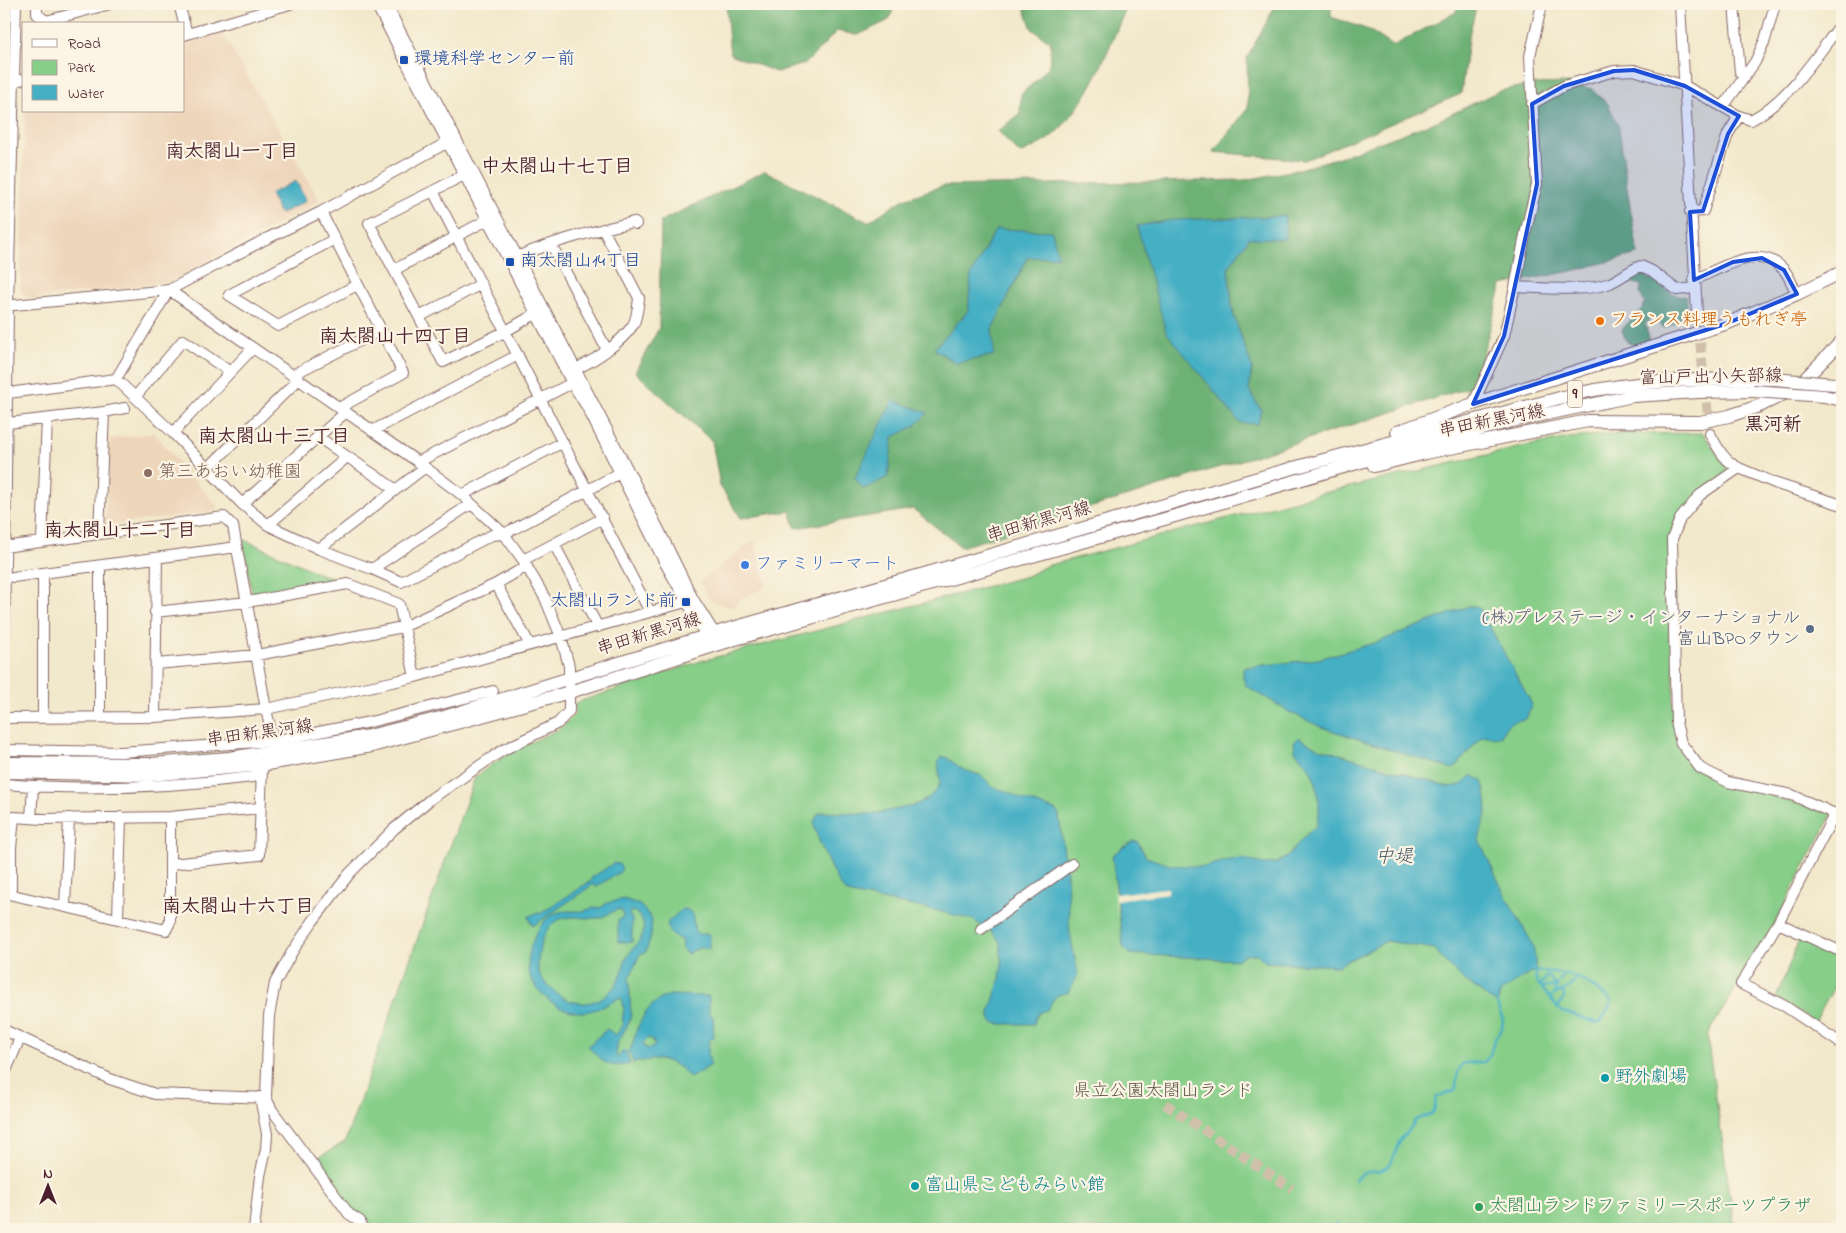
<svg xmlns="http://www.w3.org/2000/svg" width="1846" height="1233" viewBox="0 0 1846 1233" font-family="'Indie Flower','Klee One',sans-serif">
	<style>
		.built { fill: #eed6bb }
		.green { fill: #87ce89; stroke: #68765a }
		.forest { fill: #6db175; stroke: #5c6850; fill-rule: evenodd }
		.water { fill: #45afc4; stroke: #486778; fill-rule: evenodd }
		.pier { fill: #f2e8cb }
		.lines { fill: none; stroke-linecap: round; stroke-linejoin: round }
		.stream { stroke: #45afc4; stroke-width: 2.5 }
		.minor-tunnel { stroke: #d0c0ab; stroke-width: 10; stroke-dasharray: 10 5; stroke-linecap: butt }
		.minor-casing { stroke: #856563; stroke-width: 12 }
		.major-casing { stroke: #856563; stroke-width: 14 }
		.minor { stroke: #fff; stroke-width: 10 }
		.major { stroke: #fff; stroke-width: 12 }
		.major-bridge-casing { stroke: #856563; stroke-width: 14; stroke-linecap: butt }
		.major-bridge { stroke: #fff; stroke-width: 12 }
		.marked { fill: #1d4ed8; fill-opacity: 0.2; stroke: #1d4ed8; stroke-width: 4; stroke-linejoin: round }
		.transit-dot { fill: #1a4fb4; stroke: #fcf5e5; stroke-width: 2 }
		.food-dot { fill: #e8710a; stroke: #fcf5e5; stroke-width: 2 }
		.education-dot { fill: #8d6e63; stroke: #fcf5e5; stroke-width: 2 }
		.shop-dot { fill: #3f7fe0; stroke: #fcf5e5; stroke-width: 2 }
		.service-dot { fill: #5c6f8a; stroke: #fcf5e5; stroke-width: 2 }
		.culture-dot { fill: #0f9aa8; stroke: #fcf5e5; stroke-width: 2 }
		.leisure-dot { fill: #2e9e5b; stroke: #fcf5e5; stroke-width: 2 }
		.labels { text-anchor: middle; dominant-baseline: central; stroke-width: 4.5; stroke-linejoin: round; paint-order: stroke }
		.shield { fill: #fcf5e5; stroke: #7f5f63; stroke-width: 1 }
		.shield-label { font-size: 16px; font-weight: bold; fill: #4a1f2b }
		.transit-label { font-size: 18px; fill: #164399; stroke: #fcf5e5; text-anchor: start }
		.food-label { font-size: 18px; fill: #c56008; stroke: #fcf5e5; text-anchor: start }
		.street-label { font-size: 18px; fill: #4a1f2b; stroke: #fcf5e5 }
		.education-label { font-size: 18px; fill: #785e54; stroke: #fcf5e5; text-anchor: start }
		.shop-label { font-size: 18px; fill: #366cbe; stroke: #fcf5e5; text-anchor: start }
		.service-label { font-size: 18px; fill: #4e5e75; stroke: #fcf5e5; text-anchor: end }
		.culture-label { font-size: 18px; fill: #0d838f; stroke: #fcf5e5; text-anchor: start }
		.park-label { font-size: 18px; fill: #5c5447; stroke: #fcf5e5 }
		.leisure-label { font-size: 18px; fill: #27864d; stroke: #fcf5e5; text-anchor: start }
		.neighbourhood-label { font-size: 19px; font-weight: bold; fill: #4a1f2b; stroke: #fcf5e5 }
		.water-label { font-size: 19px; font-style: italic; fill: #485968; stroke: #fcf5e5 }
	</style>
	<rect width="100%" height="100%" fill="#fcf5e5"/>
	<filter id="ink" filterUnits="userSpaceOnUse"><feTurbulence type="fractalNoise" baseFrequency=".02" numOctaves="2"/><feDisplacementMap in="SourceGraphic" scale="10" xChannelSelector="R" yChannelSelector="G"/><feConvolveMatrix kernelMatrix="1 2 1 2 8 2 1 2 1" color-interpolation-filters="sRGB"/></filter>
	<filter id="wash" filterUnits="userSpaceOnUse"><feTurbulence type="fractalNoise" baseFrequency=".0096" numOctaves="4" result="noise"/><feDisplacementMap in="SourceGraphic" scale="20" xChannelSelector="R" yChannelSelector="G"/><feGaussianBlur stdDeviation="1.12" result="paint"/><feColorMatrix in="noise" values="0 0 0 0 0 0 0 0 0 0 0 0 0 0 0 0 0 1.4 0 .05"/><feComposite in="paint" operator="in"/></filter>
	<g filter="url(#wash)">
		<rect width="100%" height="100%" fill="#f2e8cb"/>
		<path class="built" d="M4,4H7L6,61L4,65Z
			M222,32L320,201L169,282L31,299L20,291L25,111H184V43Z
			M154,433L217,507L215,511L109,525L105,521L109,439Z
			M754,540L767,586L742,599L731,608L711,601L700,582Z"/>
		<path class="green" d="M1703,433L1727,467L1734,468L1677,517L1673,723L1698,770L1755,791L1832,814L1776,921L1707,1036L1735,1229H364L319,1157L345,1142L475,777L507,754L561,728L575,714V703L701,661L1027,576L1046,566L1319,494L1526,446L1569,438L1609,434Z
			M245,540L323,575L347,580L256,596L252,593L243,541Z
			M1799,940L1842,959V972L1815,1022L1776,998Z"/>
		<path class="forest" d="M726,4H895L889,20L858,35L837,31L805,64L776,72L730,54Z
			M1023,4H1128C1107,50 1091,103 1051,137C1042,144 1030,149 1020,154L998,131L1020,114L1021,94L1039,78L1049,66L1051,42L1032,29Z
			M1276,4H1331V17L1369,30L1393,46L1456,12L1457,4H1477L1468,39L1461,94L1305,160L1213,152L1248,108L1247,58Z
			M1567,83L1592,89L1608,104L1619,127L1627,188L1638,254L1576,270L1502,285L1474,386L1135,494L961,547L913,509L796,528L790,511L741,518L720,486L712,441L635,372L659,328L661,221L765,171L868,222L904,199L942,186L1246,180L1300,169L1346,155L1437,121L1499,91L1535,84ZM1221,217L1249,238L1228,268L1233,314L1252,367L1249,390L1261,410L1240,423L1213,390ZM1052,231L1027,258L992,329L993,355L956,363L934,349L968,311Z
			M1644,275L1671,293L1686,297L1689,311L1676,323L1663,328L1652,317L1645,324L1650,342L1636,347L1626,340L1622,330C1629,320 1640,314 1645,303L1640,294L1641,285L1633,283L1621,284L1627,278Z"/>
		<path class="water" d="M296,181L306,201L280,214L270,194Z
			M1285,216V239L1249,238L1228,268L1233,314L1252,367L1249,390L1261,410L1258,424L1240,423L1166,332L1137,226L1173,220Z
			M996,229L1052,231L1058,256L1027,258L992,329L994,355L956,363L934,349L968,311L971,275Z
			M893,400L928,413L915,426L893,437L888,477L864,489L855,478Z
			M1469,606H1476L1480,609L1532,704L1526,719C1511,722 1507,721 1501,737L1487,736L1480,738L1455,768L1452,769L1321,727L1289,712L1275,703L1246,686L1243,678V669L1247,667L1318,659L1375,643Z
			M1298,737L1316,747L1450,787L1461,785L1472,775L1482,781L1485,790L1487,810L1479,840L1504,893L1532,943L1534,950L1536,972L1529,973L1501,992L1497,1004C1474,987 1451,973 1435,949L1387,941L1337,966L1265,962L1257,954L1245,955L1237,960L1129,954L1123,946L1112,855L1133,841L1138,842L1146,857L1170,865L1204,867L1228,860L1241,859L1264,864L1277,863L1288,856L1302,839L1316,826L1319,813V800L1315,780L1309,767L1295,751L1294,742Z
			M941,757H946L962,769L982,776L994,788L1007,791L1021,799L1055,810L1059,815L1067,875L1070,933L1078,974L1068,993C1053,994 1055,999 1047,1010C1038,1012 1036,1016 1034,1024H998L992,1022L990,1018V1011L1000,978L1002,964L1000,942L993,933L973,920L943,912L851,894C849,893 846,892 844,890C836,883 815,835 814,824C814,820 817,816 819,813L824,812L872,814L913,806L927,799L937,789L940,783L938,762Z
			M614,863L619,864L622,869L620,872L596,887L594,884L533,926L528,917L538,912L540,914L592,880L591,878Z
			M624,899L640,905L652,919L651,936L646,952L640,954L629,979L631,1014L629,1023L618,1042L616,1056L618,1057L623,1051L626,1050L630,1064C607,1069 603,1062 588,1046L607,1029L616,1035L624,1023L622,1021L624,1008L622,999L619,998C609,1004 596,1011 584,1012C561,1013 539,997 530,976C523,959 536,923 552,915C562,909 572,912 582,911C589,910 592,907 600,908L607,903ZM616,910H621L623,913L622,918L618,920V942H632V919L629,914L631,911C637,912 640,916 642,921C648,937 634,945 627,957C623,964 623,972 619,979C612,993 599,1003 583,1003C567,1003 554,993 544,981C536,973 538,963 539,953C542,934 551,917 572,917C580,917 590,919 598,918C604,917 610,913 616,910Z
			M685,909C695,911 693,923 695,932L698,934H710V948H699L687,954L682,949L681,940C673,935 665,933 668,922L681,910Z
			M670,995L709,996V1013L710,1015L713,1016L714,1038L709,1040L708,1056L711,1065L690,1078C674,1058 657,1057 633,1063L629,1050C633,1046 632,1044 634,1039C640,1018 649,1002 670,995ZM648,1038L652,1039L655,1044L653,1047L648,1049L644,1046L643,1043Z"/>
		<path class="pier" d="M1113,883L1115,894L1168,888V893L1116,900L1118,924Z"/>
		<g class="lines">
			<path class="stream" d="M1540,971C1575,973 1584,978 1610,1000L1611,1004L1600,1023H1597L1561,1011L1536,981V972Z
				M1540,986L1548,975L1556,987H1542
				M1555,994L1558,983L1566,973
				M1550,997L1570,987L1578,976
				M1558,1008L1564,998L1563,990
				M1355,1180C1366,1167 1372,1175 1384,1169C1396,1163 1394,1149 1401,1139C1406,1132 1412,1129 1415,1120L1431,1114L1434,1111L1437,1096L1455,1091C1458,1080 1455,1071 1464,1063L1484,1062L1490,1055L1494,1040L1502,1028L1503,1020L1497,1004
				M1333,1229L1337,1224"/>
		</g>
	</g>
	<g filter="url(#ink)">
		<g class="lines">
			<path class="minor-tunnel" d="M1697,313L1710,434
				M1165,1104L1292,1189"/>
			<g class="minor-casing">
				<path id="minor" d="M37,4V14L46,21L110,4
					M179,4L187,34
					M376,4L572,383L587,407L665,563L709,641
					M386,4L657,526L693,599L718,639
					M1680,4L1697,313
					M1734,4L1740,72L1744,77
					M184,35L290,4
					M4,84L24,79
					M1532,104L1564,86L1614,71L1634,70L1685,86L1739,116L1751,120C1788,101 1817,55 1842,23
					M1723,107L1755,62L1765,40L1775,4
					M464,175L433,191L650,612
					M433,191L369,223L443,362L506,331L537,313
					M321,212L403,373L339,408
					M1690,212L1703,211L1728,134L1739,116
					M335,239L229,295L278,326L357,285
					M551,244L607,350
					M517,257C554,241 594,231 633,222L636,224
					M394,270L487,220
					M1694,280C1720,269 1760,242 1784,270C1790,277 1793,287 1797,294
					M1515,287C1540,288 1588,292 1610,283C1621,278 1630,270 1641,266L1652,271L1677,290L1694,288
					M169,290L418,462L462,495L504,534L523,560L545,598L561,637L569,666V711L558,723L503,750L432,798L394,829L350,873L313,921L292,952L275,983L269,1016L268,1039L266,1098L272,1110L349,1214L360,1221L362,1229
					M4,306L169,290L266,239L321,212L448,142
					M419,317L481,284
					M576,369C595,360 620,344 633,325C637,318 638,307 639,298L603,229
					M292,375L381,330
					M116,379L169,290
					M8,393L116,379L173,433L242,504L268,525L319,549L372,569L401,582L492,535L504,534L620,473
					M136,396L183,340L229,371
					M1473,404L1504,336L1515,287L1526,230L1537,184L1530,56L1542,4
					M8,423L104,412L125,408
					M372,431L518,355
					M173,433L253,348
					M1710,434C1718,448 1724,461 1739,468
					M318,437L395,489
					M418,462L572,383
					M207,469L298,380
					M462,495L563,442
					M242,504L346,412
					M1842,505L1777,484L1739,468L1700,495L1680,519L1672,539L1676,722L1681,743L1700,768L1728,782L1792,795L1842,817
					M268,525L347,457
					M99,533L104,412
					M42,541L47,419
					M554,544L598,627
					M4,547L224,517L233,526L266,709L273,741
					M319,549L424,468
					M523,560L603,518
					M100,566V717
					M372,569L471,504
					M13,577L237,547
					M496,584L527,566
					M4,649L8,304L16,4
					M156,664L257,655L403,627L496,584L530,645
					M415,677L686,602
					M155,717L157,558
					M4,718L155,717L266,709L415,677L399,604L348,584L247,602L155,612
					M43,718V573
					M4,750L121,752L273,741L370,722L493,691
					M4,784C86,791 170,787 253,777L261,772
					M1835,813L1778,923L1741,984L1783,1005L1842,1044
					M31,818L33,787
					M171,864L259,855L262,767
					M4,893L166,930L170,922V817
					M8,894L11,888V848L14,817L43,819L170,817L260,808
					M65,907L69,818
					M118,918L121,817
					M1778,923L1842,952
					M981,929L1072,864
					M4,1030L110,1079L155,1094L266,1098
					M4,1075L20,1038
					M254,1229L260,1176L266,1149L267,1134L260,1097"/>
			</g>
			<g class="major-casing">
				<path id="major" d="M1824,396L1842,400
					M1397,432L1473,404L1728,323L1797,294L1842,272
					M1374,466L1430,452L1588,421L1700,422L1729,416L1762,405L1796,388L1842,341
					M4,763L151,764L229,758L369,736L444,717L729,629L917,576L1293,468L1571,395C1638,379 1706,379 1774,379
					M4,772L149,775L262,765L372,746L570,692L732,640L1161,520L1378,457L1512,421L1633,396L1698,392L1753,391"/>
			</g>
			<use href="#minor" class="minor"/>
			<use href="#major" class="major"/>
			<g class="major-bridge-casing">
				<path id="major-bridge" d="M1774,379L1834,384
					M1753,391L1824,396"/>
			</g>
			<use href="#major-bridge" class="major-bridge"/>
		</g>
	</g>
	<path class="marked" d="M1634,70L1685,86L1739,116L1728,134L1703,211L1690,212L1694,280L1733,262L1762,258L1784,270L1797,294L1728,323L1473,404L1504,336L1537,184L1532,104L1564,86L1614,71Z"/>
	<g class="transit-dot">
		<rect x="399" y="55" width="10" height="10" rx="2.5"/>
		<rect x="505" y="257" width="10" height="10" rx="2.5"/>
		<rect x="681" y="597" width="10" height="10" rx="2.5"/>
	</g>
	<circle class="food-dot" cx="1600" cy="321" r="5"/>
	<circle class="education-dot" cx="148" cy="473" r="5"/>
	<circle class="shop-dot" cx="745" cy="565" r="5"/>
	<circle class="service-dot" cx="1810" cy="629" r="5"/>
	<g class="culture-dot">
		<circle cx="1605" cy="1078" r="5"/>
		<circle cx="915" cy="1186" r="5"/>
	</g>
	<circle class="leisure-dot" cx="1479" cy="1207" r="5"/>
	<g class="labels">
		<rect class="shield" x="1567.5" y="380.5" width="15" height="27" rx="4"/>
		<g class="shield-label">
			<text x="1575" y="394">9</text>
		</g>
		<g class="transit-label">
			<text x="414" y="60">環境科学センター前</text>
			<text x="520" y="262">南太閤山14丁目</text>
			<text x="676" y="602" text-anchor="end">太閤山ランド前</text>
		</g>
		<g class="food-label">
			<text x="1610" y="321">フランス料理うもれぎ亭</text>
		</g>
		<g class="street-label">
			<text transform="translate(1711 378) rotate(-1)">富山戸出小矢部線</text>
			<text transform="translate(1492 422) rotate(-11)">串田新黒河線</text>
			<text transform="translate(1039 523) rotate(-16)">串田新黒河線</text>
			<text transform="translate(649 635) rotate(-17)">串田新黒河線</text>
			<text transform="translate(260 734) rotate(-8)">串田新黒河線</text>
		</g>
		<g class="education-label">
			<text x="158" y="473">第三あおい幼稚園</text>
		</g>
		<g class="shop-label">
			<text x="755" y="565">ファミリーマート</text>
		</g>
		<g class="service-label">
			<text x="1800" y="619">(株)プレステージ・インターナショナル<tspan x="1800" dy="21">富山BPOタウン</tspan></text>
		</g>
		<g class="culture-label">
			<text x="1615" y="1078">野外劇場</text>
			<text x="925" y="1186">富山県こどもみらい館</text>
		</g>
		<g class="park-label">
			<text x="1163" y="1092">県立公園太閤山ランド</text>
		</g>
		<g class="leisure-label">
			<text x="1489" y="1207">太閤山ランドファミリースポーツプラザ</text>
		</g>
		<g class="neighbourhood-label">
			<text x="232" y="152">南太閤山一丁目</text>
			<text x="557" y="167">中太閤山十七丁目</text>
			<text x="395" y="337">南太閤山十四丁目</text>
			<text x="1773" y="425">黒河新</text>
			<text x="274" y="437">南太閤山十三丁目</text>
			<text x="120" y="531">南太閤山十二丁目</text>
			<text x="238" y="907">南太閤山十六丁目</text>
		</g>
		<g class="water-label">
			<text x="1394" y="857">中堤</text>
		</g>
	</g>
	<rect width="1846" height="1233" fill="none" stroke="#fcf5e5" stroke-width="20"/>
	<rect x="22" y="22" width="162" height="90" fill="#fcf5e5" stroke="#b59f9b"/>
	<rect x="32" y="39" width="25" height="8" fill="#ffffff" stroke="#b59f9b"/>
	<text x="68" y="48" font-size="15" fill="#4a1f2b">Road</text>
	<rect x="32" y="60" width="25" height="15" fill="#87ce89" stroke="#b59f9b"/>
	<text x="68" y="72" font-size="15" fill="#4a1f2b">Park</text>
	<rect x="32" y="85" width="25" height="15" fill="#45afc4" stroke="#b59f9b"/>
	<text x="68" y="98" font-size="15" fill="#4a1f2b">Water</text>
	<g transform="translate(48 1186)" stroke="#fcf5e5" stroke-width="4" paint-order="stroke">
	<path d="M0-4L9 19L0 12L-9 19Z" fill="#4a1f2b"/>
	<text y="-8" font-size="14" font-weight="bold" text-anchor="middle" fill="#4a1f2b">N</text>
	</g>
</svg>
